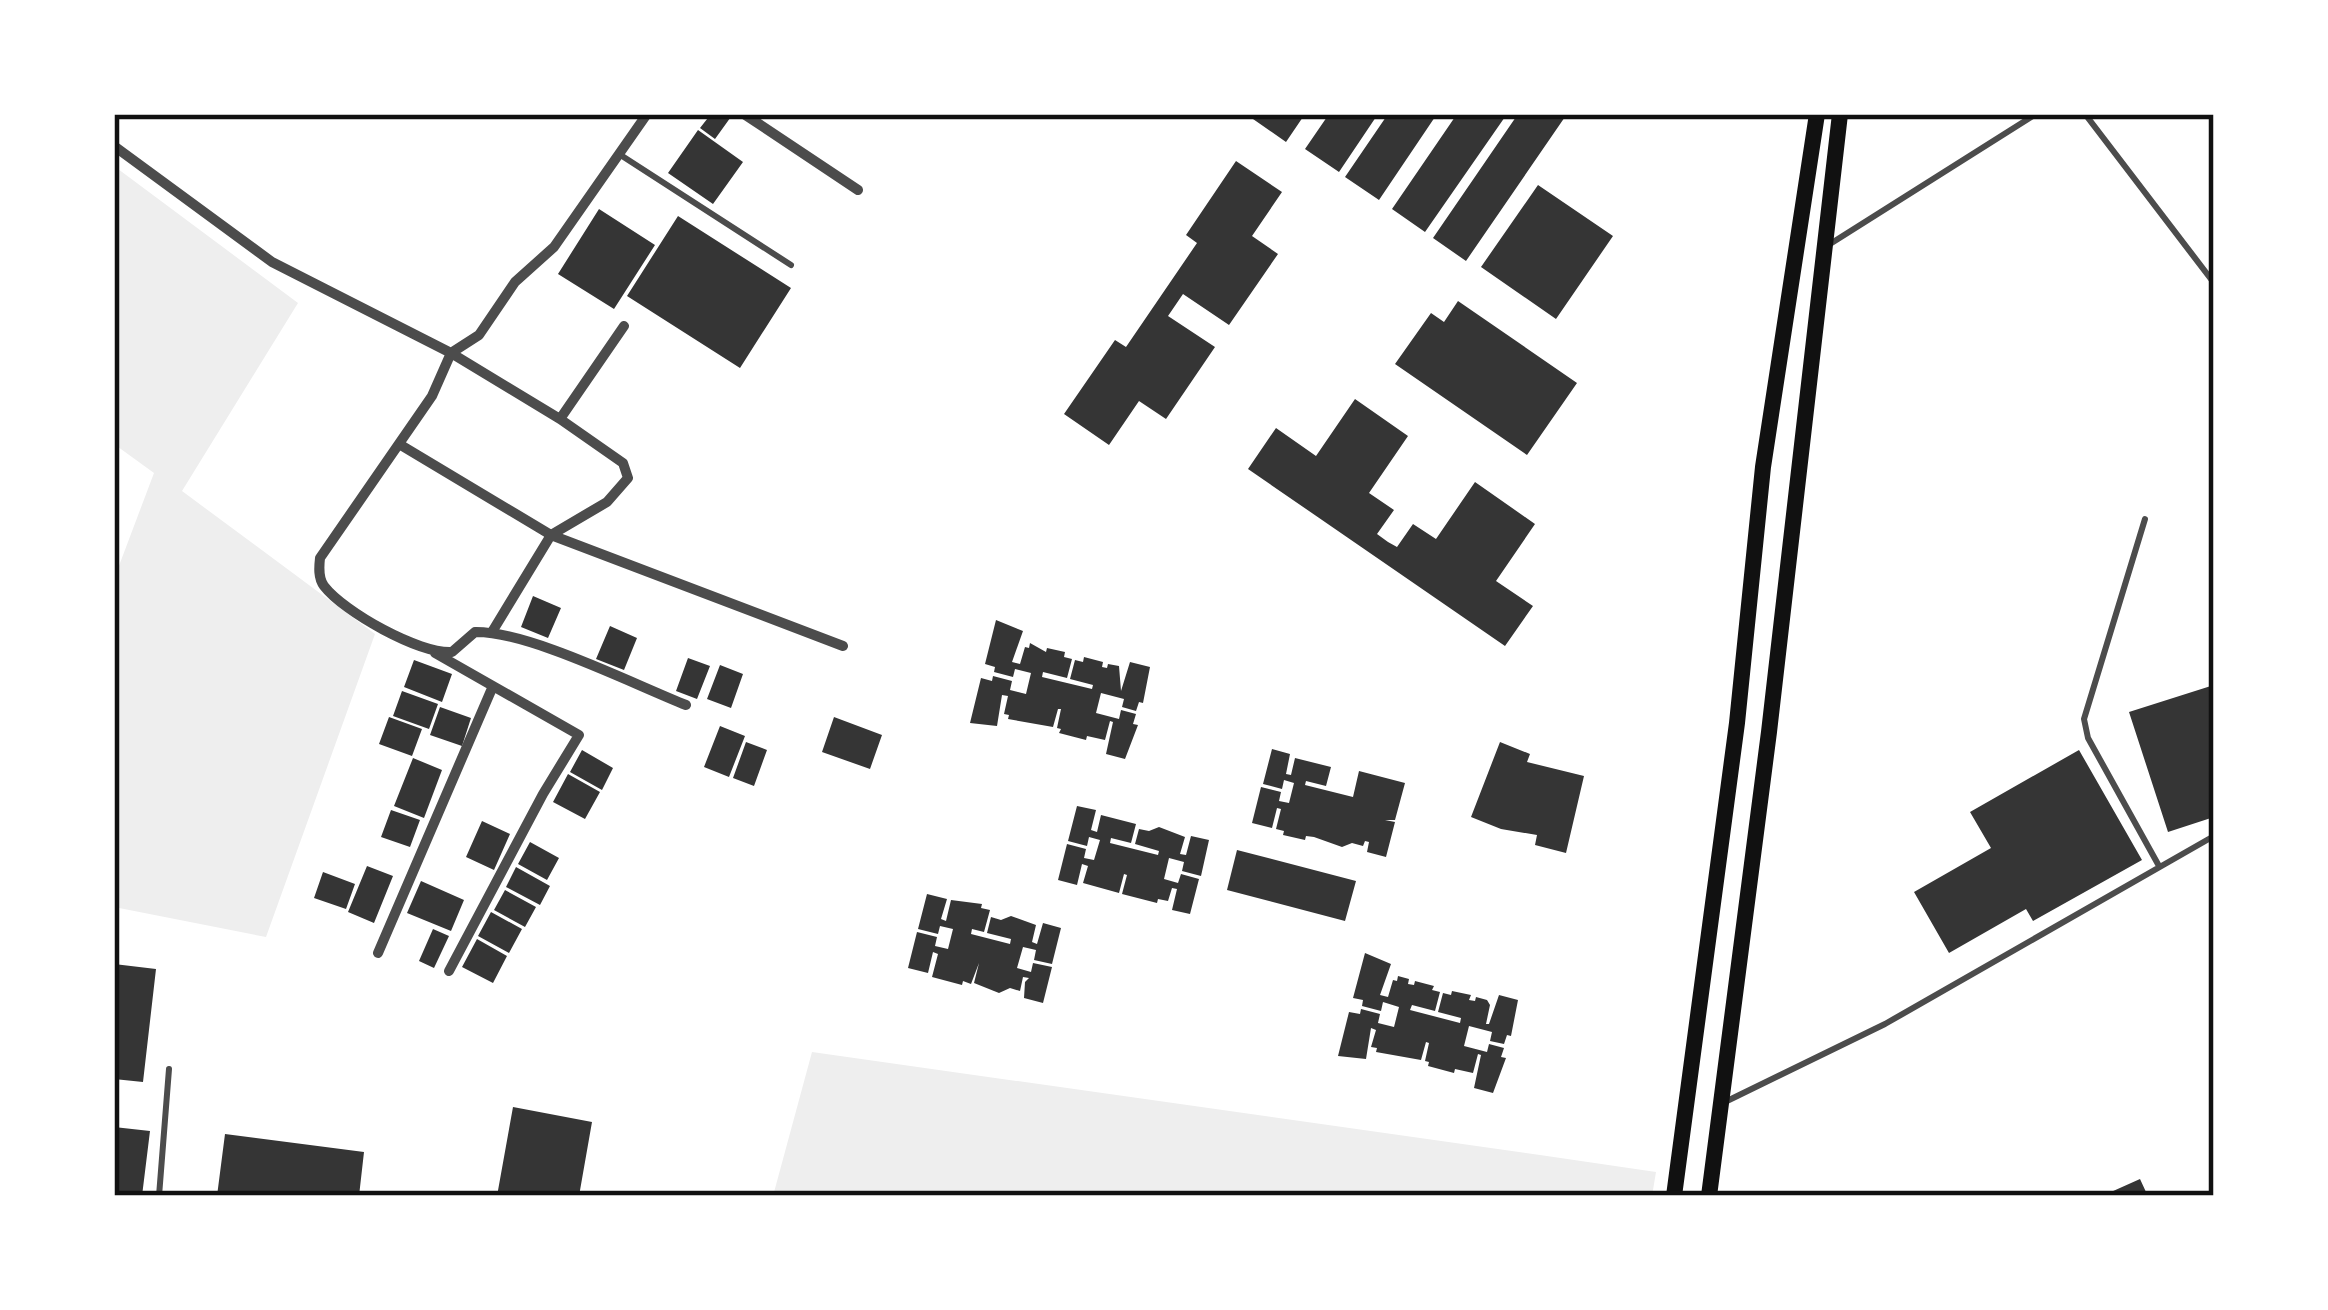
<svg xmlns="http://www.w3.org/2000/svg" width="2328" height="1310" viewBox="0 0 2328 1310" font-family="Helvetica,sans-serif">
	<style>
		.green { fill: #eee }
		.building { fill: #353535 }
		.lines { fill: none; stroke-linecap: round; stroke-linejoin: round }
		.service { stroke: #4c4c4c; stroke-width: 6 }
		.minor { stroke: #4c4c4c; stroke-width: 10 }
		.primary { stroke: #111; stroke-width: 16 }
		.neatline { fill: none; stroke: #111; stroke-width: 4.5 }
	</style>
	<rect width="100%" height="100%" fill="#fff"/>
	<path class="green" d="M114,166L298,303L182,491L375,634L266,937L114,907V579L154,473L114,444Z
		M812,1052L1540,1155L1656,1172L1652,1196H773Z"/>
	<path class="building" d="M711,114H733L715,139L700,128Z
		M1256,114H1305L1286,142L1253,119Z
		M1329,114H1378L1339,172L1305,149Z
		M1388,114H1437L1379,200L1345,177Z
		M1457,114H1507L1425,232L1392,209Z
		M1518,114H1567L1466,261L1433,238Z
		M698,130L743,162L713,204L668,173Z
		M1236,161L1282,192L1252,236L1278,254L1229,325L1183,294L1168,316L1215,347L1166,419L1139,401L1109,445L1064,414L1115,340L1126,347L1197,243L1186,235Z
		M1538,185L1613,236L1556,319L1481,267Z
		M599,209L655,245L614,309L558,274Z
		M678,216L791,288L740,368L627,296Z
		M1458,301L1577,383L1527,455L1395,364L1431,313L1444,322Z
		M1355,399L1408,436L1369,493L1394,510L1377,534L1388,542L1397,547L1413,524L1436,539L1475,482L1535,524L1496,581L1533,606L1505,646L1248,469L1276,428L1316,456Z
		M533,596L561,608L548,638L521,627Z
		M996,620L1023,631L1012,662L1020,664L1025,647L1029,648L1030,643L1046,652L1047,648L1065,652L1064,657L1072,659L1067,678L1043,672L1042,677L1092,689L1093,685L1070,679L1075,660L1083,662L1084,657L1103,662L1102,667L1107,668L1108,664L1119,666L1121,691L1130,662L1150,667L1143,703L1139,702L1136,711L1122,707L1124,699L1101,693L1096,713L1119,719L1121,710L1136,714L1133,724L1138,725L1125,759L1106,754L1113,722L1110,721L1105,740L1087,736L1086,740L1059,733L1061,729L1057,728L1061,709H1058L1053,727L1008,719L1009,715L1004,714L1008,696L1002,695L997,726L970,723L981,678L992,681L993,676L1012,681L1010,690L1026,694L1031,673L1015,669L1013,677L994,672L995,667L985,664Z
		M610,626L637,638L624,670L596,659Z
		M688,658L710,666L697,699L676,691Z
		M414,660L452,674L442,702L404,687Z
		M720,665L743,674L731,708L707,699Z
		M2214,685V817L2168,832L2129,712Z
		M402,691L438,704L429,729L393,716Z
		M440,707L471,718L462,746L430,735Z
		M389,717L422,729L412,756L379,744Z
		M834,717L882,735L870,769L822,752Z
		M720,726L745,736L729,777L704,767Z
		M746,742L767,750L754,786L733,778Z
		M1500,742L1530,754L1527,762L1584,776L1566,853L1535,845L1537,835L1501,829L1471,817Z
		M1272,749L1290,754L1286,774L1291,775L1295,758L1331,767L1326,786L1306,781L1305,785L1353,797L1359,771L1405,783L1395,820H1385L1395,822L1386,857L1367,852L1369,842L1365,841L1363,846L1352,843L1342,847L1314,837L1306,836L1305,840L1283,835L1284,831L1276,829L1281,809L1277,808L1272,828L1252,823L1261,787L1281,792L1279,801L1289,803L1294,783L1284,780L1282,789L1263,784Z
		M582,750L613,768L602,790L570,772Z
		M2079,750L2142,860L2033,921L2026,909L1949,953L1914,892L1991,848L1970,812Z
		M413,758L442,770L424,818L394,806Z
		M568,774L600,792L585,819L553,802Z
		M1077,806L1096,810L1091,830L1097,832L1101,815L1136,824L1131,843L1111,838L1110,843L1158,855L1159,851L1135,844L1139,829L1149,831L1159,827L1185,837L1180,854L1186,855L1191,836L1209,840L1201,876L1182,871L1184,862L1169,858L1164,879L1178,883L1181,874L1199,879L1190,914L1172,910L1177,889L1172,888L1168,901L1158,899L1157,903L1122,894L1127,875L1124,874L1119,893L1083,883L1088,866L1082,864L1077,885L1058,880L1067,844L1086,849L1084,858L1094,860L1100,840L1089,837L1087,846L1068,841Z
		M391,810L420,820L410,847L381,837Z
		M482,821L510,834L494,870L466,857Z
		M530,842L559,858L547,880L518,864Z
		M1237,850L1356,881L1345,921L1227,890Z
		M367,866L393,876L374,923L348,912Z
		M516,867L550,886L540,905L506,887Z
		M323,872L355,884L346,909L314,898Z
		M421,881L464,900L451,931L407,913Z
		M505,890L536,907L525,927L494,910Z
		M927,894L947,899L941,919L946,921L951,900L982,904L981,908L990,910L984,932L972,929L971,934L1010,944L1011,939L987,933L991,917L1001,920L1011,916L1036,925L1032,942L1037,944L1043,923L1061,928L1052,964L1034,960L1036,950L1023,947L1017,968L1031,972L1033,963L1052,967L1043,1003L1024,998L1025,982L1029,978L1023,977L1020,991L1010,988L999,993L974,983L979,963L971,984L963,981L962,985L932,977L938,954L933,952L928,973L908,968L917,932L937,937L935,946L948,949L953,929L940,926L938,934L918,929Z
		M491,912L522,929L509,953L478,936Z
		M433,929L449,936L434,968L419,961Z
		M477,939L507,956L493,983L462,967Z
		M1365,953L1391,964L1380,995L1388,997L1393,980L1397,981L1398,976L1409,979L1408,984L1414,985L1415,981L1434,986L1432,990L1440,992L1435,1011L1412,1005L1410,1010L1460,1023L1461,1018L1438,1012L1443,993L1451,995L1452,991L1471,995L1469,1000L1475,1001L1476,997L1487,1000L1490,1005L1486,1024H1489L1499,995L1518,1000L1511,1036L1507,1035L1504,1044L1490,1041L1492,1032L1469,1026L1464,1046L1487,1052L1489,1044L1504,1048L1501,1057L1506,1058L1493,1093L1474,1088L1481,1055L1478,1054L1473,1073L1455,1069L1454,1073L1428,1066L1429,1062L1425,1061L1429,1043L1426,1042L1421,1060L1376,1052L1377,1048L1371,1047L1376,1030L1371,1028L1366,1059L1338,1056L1349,1012L1360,1014L1361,1009L1380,1014L1378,1023L1394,1027L1399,1007L1383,1002L1381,1011L1362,1006L1363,1000L1353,998Z
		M114,964L156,969L143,1082L114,1079Z
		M513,1107L592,1122L579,1196H497Z
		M114,1127L150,1131L142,1196H114Z
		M225,1134L364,1152L359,1196H217Z
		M2140,1179L2146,1192L2144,1196H2102Z"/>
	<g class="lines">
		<path class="service" d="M2085,114L2214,283
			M619,154L791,265
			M1830,244L2036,114
			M2145,519L2084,719L2088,738L2159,866
			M1727,1101L1885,1024L2214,836
			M159,1196L169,1069"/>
		<path class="minor" d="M647,114L554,247L515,282L479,335L451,353L432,396L320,558C319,567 318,578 324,586C344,612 419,654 452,652L475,632C528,631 633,684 686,705
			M744,114L858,190
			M114,146L272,262L451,353L560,419L623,463L628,478L607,502L551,535L492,632
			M560,419L624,326
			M399,444L551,535L843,646
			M435,653L579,735L543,794L449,971
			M378,953L493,686"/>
		<path class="primary" d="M1674,1196L1737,723L1763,467L1817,114
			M1709,1196L1769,732L1840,114"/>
	</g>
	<rect width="2328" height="1310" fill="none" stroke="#ffffff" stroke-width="234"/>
	<rect x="117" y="117" width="2094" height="1076" class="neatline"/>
</svg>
